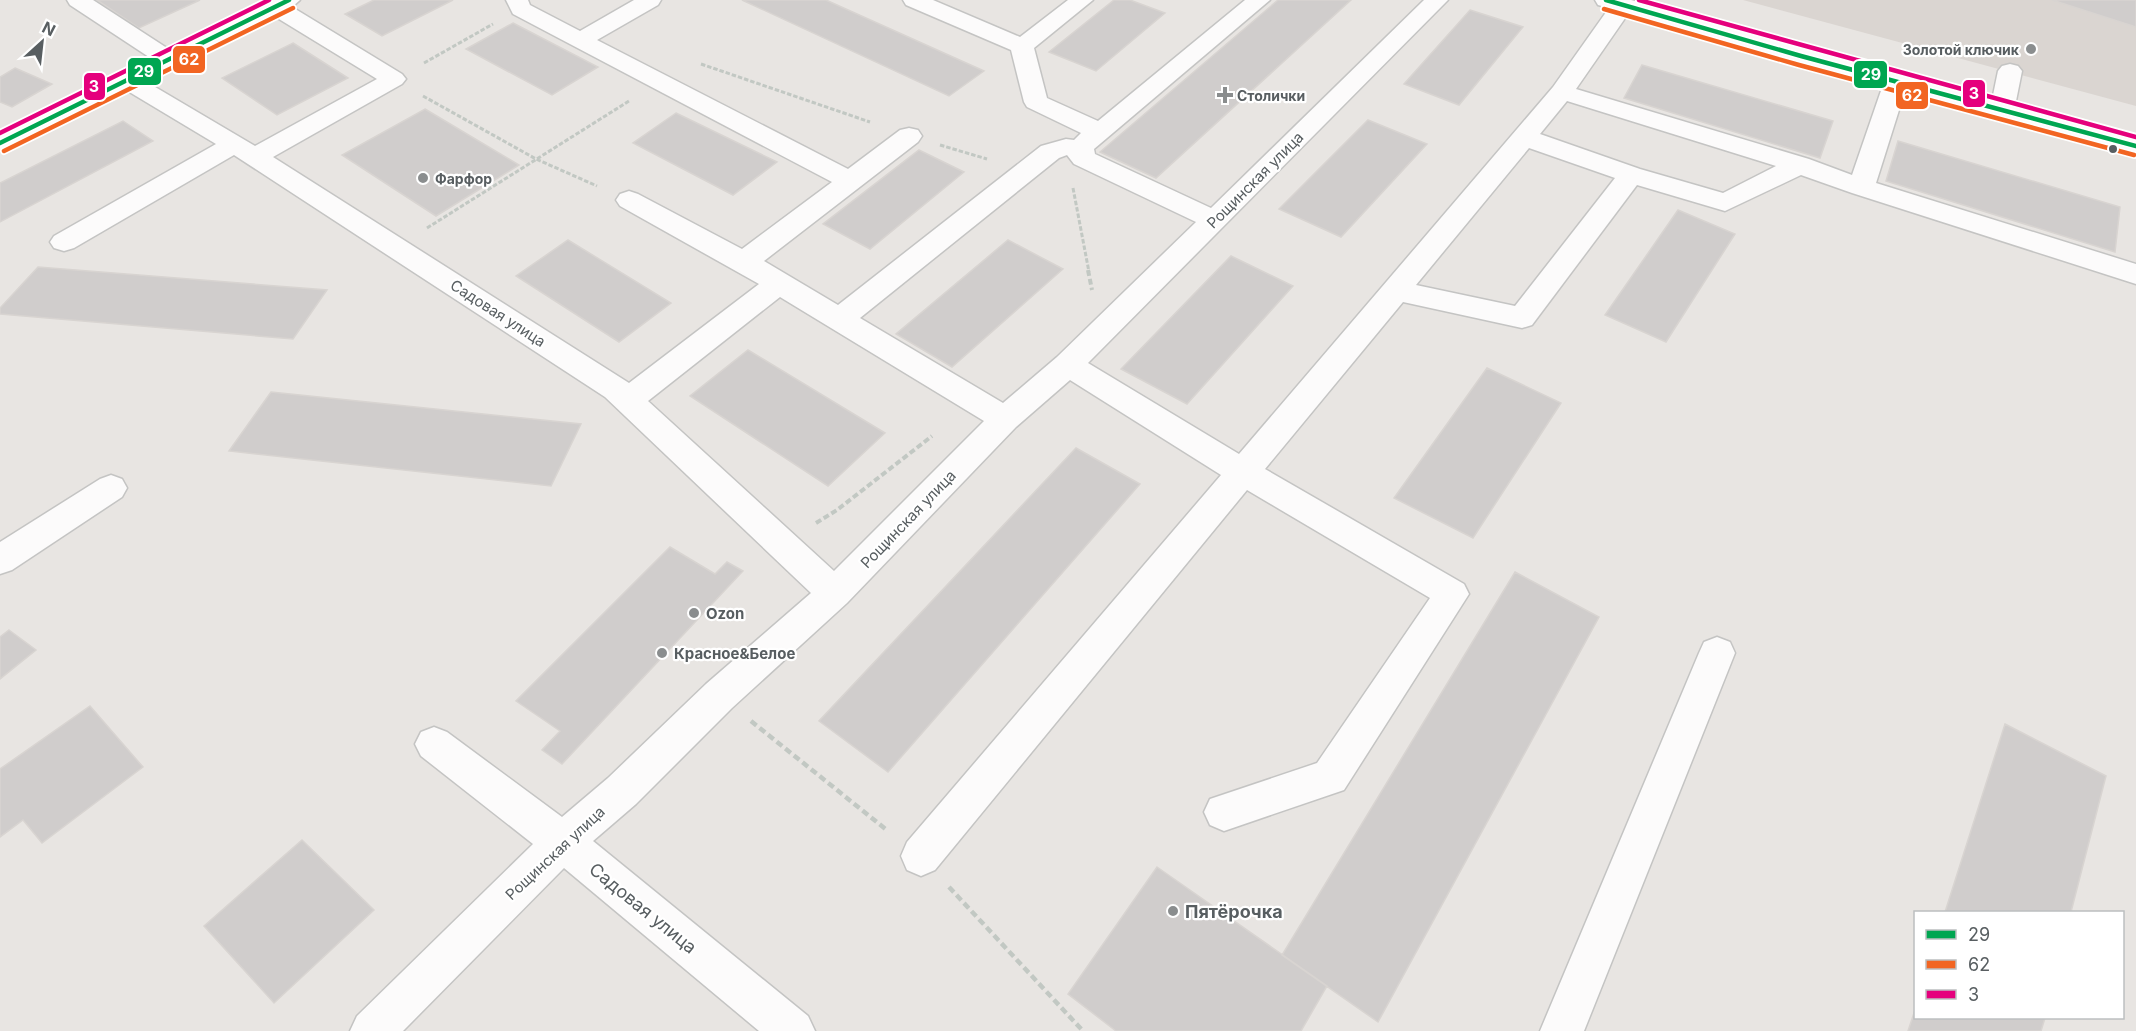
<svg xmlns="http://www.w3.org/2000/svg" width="2136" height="1031" viewBox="0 0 2136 1031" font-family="Inter,sans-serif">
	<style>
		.education { fill: #dad5d1 }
		.building { fill: #d0cdcc; stroke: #d8d4d1; stroke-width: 1.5 }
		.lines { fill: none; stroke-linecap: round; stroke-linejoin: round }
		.minor-casing { stroke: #c4c4c3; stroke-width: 3 }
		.path-far2 { stroke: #c2c8c3; stroke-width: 3; stroke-dasharray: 4.5 2; stroke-linecap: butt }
		.path-far1 { stroke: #c2c8c3; stroke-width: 4; stroke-dasharray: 6 3; stroke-linecap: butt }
		.path { stroke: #c2c8c3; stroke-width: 4.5; stroke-dasharray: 7 4; stroke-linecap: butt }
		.minor { fill: #fcfbfb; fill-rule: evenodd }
		.bus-1-casing { stroke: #fff; stroke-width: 8 }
		.bus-2-casing { stroke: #fff; stroke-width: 8 }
		.bus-3-casing { stroke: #fff; stroke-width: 8 }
		.bus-1 { stroke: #00a651; stroke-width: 4.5 }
		.bus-2 { stroke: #f26522; stroke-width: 4.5 }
		.bus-3 { stroke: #e5007d; stroke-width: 4.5 }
		.poi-dot { fill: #8a8d8e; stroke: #fff; stroke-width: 2 }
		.bus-dot { fill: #585e61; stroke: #fff; stroke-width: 2 }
		.labels { text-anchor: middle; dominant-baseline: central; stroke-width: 4.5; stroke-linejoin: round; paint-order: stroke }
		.far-poi-label { font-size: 14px; font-weight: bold; fill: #585e61; stroke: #fff; text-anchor: start }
		.street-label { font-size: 15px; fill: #585e61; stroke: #fff }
		.poi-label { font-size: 15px; font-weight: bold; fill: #585e61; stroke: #fff; text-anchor: start }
		.near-street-label { font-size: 18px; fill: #585e61; stroke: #fff }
		.near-poi-label { font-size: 18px; font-weight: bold; fill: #585e61; stroke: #fff; text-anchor: start }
		.line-badge { stroke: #fff; stroke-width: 2 }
		.badge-label { font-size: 16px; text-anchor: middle; font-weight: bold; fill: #fff }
	</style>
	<rect width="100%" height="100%" fill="#e8e5e2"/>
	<path class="education" d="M1743,0H2052L2136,27V106Z"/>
	<path class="building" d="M97,0H200L139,28Z
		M374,0H453L382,36L345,14Z
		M742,0H826L984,71L949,96Z
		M1114,0H1130L1165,13L1096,71L1049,52Z
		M1278,0H1351L1156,178L1100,152Z
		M2052,0H2136V27Z
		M1470,10L1523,27L1459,105L1404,84Z
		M513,23L598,67L552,95L466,49Z
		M293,43L348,78L277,115L222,78Z
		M1642,65L1833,121L1820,158L1624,98Z
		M15,68L52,84L12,107L0,102V77Z
		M425,109L519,165L436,216L342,155Z
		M676,113L777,162L733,195L633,143Z
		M1368,120L1427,144L1341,237L1279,209Z
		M123,121L153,141L0,222V183Z
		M1898,141L2120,207L2115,252L1886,181Z
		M919,150L964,172L870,249L823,224Z
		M1678,210L1735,234L1666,342L1605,315Z
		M568,240L671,303L619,342L516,276Z
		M1008,240L1063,269L952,367L896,334Z
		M1231,256L1293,286L1187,404L1121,369Z
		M38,267L327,290L293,339L0,314V308Z
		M748,350L885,433L828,486L690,396Z
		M1487,368L1561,403L1473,538L1394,498Z
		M271,392L581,424L551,486L229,451Z
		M1076,448L1140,484L888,772L819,721Z
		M670,547L715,574L727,562L743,571L562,764L542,750L560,731L516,701Z
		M1515,572L1599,617L1378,1022L1282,955Z
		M9,630L36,650L0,679V637Z
		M90,706L143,767L42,843L23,820L0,837V769Z
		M2005,724L2106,776L2071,912H1945Z
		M302,840L374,910L274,1003L204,926Z
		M1157,867L1327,986L1301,1031H1116L1068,994Z
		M1916,1007V1018H2045L2041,1031H1908Z"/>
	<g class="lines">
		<g class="minor-casing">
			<path id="minor" d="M67,0H93L170,50L271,0H300L292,7L402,74L406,79L402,84L273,157L629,383L759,284L620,206L616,200L620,194L629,191L638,194L742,249L832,182L513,14L506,0H528L530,5L580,31L634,0H661L658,5L597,40L848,169L900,130L909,128L918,130L922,136L918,142L764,261L838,305L1041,146L1066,139L1074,140L1081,133L1027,107L1024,102L1011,50L906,5L903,0H933L1020,37L1068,0H1093L1034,48L1047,98L1098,121L1245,0H1270L1094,149L1095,154L1211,208L1424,0H1448L1088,363L1239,454L1553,87L1609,8L1598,5L1595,0H1631L1992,100L1998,71L2002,66L2010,64L2018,66L2022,71L2015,106L2136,138V154L1905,91L1876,183L2136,264V284L1852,193L1801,175L1725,211L1637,185L1532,325L1522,328L1403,302L1265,469L1464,584L1469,594L1344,790L1224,831L1210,825L1204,812L1210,799L1317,763L1430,598L1247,490L935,870L921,876L907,870L901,856L907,842L1221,475L1070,380L1016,427L847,603L732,708L636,804L593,841L808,1016L815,1031H759L564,868L403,1031H350L357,1016L533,844L421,756L415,744L421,732L434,727L447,732L562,817L608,778L706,684L811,593L605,397L234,155L74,248L64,251L54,248L50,242L54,236L216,144L126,90L9,149L0,151V133L117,74L152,59L70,5ZM1628,14L1883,85L1852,175L1809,159L1576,89ZM274,16L377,79L255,146L145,81ZM1567,101L1776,166L1723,193L1640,169L1540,134ZM1529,148L1615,178L1515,306L1416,285ZM1067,155L1074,164L1196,222L1057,357L1003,403L860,318L1059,158ZM780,297L984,421L834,571L648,401Z
				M111,475L122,479L127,488L122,497L12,570L0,574V542L100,479Z
				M1717,637L1730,642L1735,653L1584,1031H1540L1699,653L1704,642Z"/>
		</g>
		<path class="path-far2" d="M424,63L493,24
			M701,64L870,122
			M423,96L536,159L597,186
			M940,145L987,159
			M1073,188L1089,272
			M427,228L629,101"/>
		<path class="path-far1" d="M1088,270L1092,290
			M816,523L837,510L932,436"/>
		<path class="path" d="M751,721L888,831
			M949,887L1083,1031"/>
		<use href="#minor" class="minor"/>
		<g class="bus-1-casing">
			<path id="bus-1" d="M1606,0L1801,56L2136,146
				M0,143L289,0"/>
		</g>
		<g class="bus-2-casing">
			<path id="bus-2" d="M1604,9L1799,65L2134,155
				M4,151L293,8"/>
		</g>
		<g class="bus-3-casing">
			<path id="bus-3" d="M1639,0L2136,137
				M0,133L269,0"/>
		</g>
		<use href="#bus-1" class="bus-1"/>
		<use href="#bus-2" class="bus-2"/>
		<use href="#bus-3" class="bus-3"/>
	</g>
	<g class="poi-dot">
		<circle cx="2031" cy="49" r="6"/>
		<path d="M1222 86h6v6h6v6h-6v6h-6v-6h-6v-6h6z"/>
		<circle cx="423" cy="178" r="6"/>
		<circle cx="694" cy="613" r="6"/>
		<circle cx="662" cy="653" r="6"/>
		<circle cx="1173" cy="911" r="6"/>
	</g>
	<circle class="bus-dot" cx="2113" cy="149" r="5"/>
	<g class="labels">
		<g class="far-poi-label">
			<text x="2019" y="49" text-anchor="end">Золотой ключик</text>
			<text x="1237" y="95">Столички</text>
			<text x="435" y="178">Фарфор</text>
		</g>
		<g class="street-label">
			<text transform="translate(1255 180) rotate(-45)">Рощинская улица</text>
			<text transform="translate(498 313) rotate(33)">Садовая улица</text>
			<text transform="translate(908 519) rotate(-46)">Рощинская улица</text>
			<text transform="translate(555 853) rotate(-43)">Рощинская улица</text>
		</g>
		<g class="poi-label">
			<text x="706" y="613">Ozon</text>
			<text x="674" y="653">Красное&amp;Белое</text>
		</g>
		<g class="near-street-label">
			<text transform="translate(643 908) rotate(39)">Садовая улица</text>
		</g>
		<g class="near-poi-label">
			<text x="1185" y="911">Пятёрочка</text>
		</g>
	</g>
	<g class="line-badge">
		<rect x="172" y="45" width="34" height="29" rx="6" fill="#f26522"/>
		<rect x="127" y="57" width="35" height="29" rx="6" fill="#00a651"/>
		<rect x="1853" y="60" width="35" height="29" rx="6" fill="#00a651"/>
		<rect x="83" y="72" width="23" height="29" rx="6" fill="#e5007d"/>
		<rect x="1962" y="79" width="24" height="29" rx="6" fill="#e5007d"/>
		<rect x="1895" y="81" width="34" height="29" rx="6" fill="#f26522"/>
	</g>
	<g class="badge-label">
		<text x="189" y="65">62</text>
		<text x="144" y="77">29</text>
		<text x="1871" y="80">29</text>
		<text x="94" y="92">3</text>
		<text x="1974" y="99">3</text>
		<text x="1912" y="101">62</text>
	</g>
	<rect x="1914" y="911" width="210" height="108" fill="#ffffff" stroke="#bcbfc0" stroke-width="1.5"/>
	<rect x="1926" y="930" width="30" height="9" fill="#00a651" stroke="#bcbfc0" stroke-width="1.5"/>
	<text x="1968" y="941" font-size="18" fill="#585e61">29</text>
	<rect x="1926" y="960" width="30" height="9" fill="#f26522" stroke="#bcbfc0" stroke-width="1.5"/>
	<text x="1968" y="971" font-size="18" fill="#585e61">62</text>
	<rect x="1926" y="990" width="30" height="9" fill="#e5007d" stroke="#bcbfc0" stroke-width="1.5"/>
	<text x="1968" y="1001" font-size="18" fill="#585e61">3</text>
	<g transform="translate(42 42) rotate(27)" stroke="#ffffff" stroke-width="4.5" paint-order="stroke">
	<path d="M0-4.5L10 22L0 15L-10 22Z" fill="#585e61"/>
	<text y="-9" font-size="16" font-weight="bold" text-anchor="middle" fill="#585e61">N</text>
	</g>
</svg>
